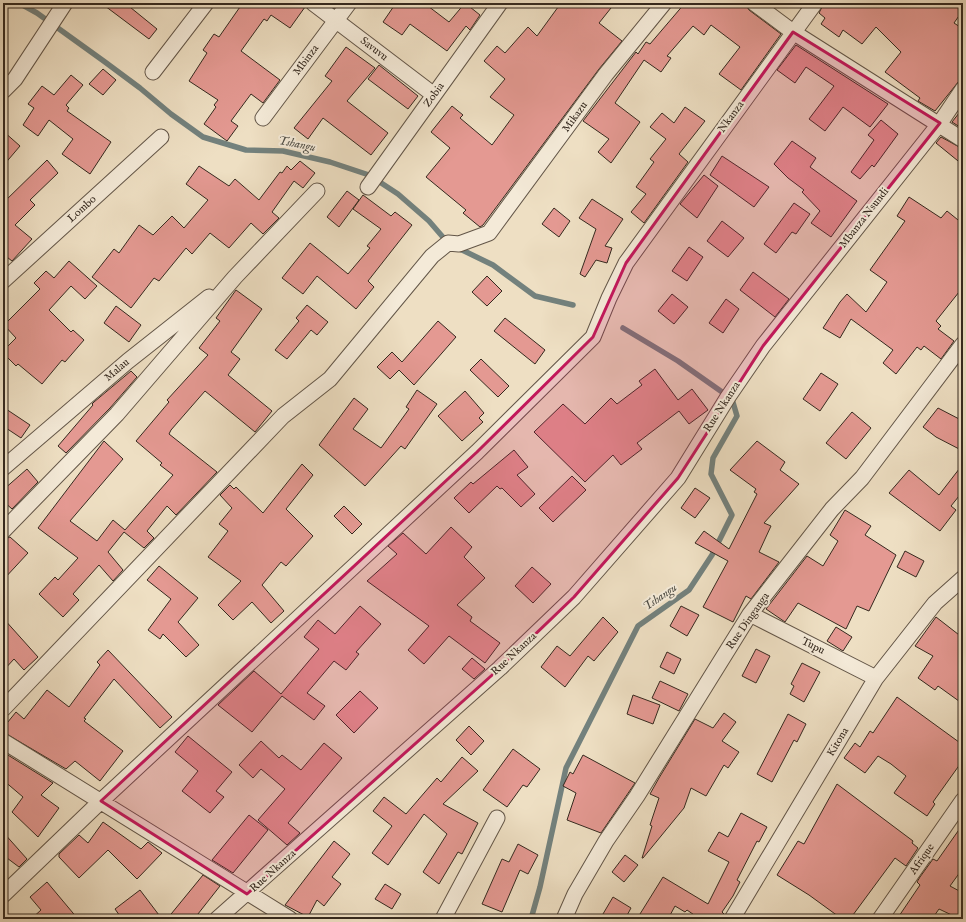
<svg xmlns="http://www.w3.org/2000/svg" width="966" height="922" viewBox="0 0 966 922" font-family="'IM FELL English',serif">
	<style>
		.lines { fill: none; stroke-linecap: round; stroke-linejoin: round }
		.stream { stroke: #73817d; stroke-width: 5.5 }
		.building { fill: #e49992; stroke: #35291f }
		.minor-casing { stroke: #635648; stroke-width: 17 }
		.minor { stroke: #f4ead8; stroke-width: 15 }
		.marked { fill: #c2185b; fill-opacity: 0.2; stroke: #c2185b; stroke-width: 3; stroke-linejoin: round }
		.labels { text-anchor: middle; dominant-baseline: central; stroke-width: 4; stroke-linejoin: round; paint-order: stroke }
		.street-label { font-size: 11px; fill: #35291f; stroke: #f4ead8 }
		.water-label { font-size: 12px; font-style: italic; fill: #4f4e46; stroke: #f4ead8 }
	</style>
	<rect width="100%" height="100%" fill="#eedfc3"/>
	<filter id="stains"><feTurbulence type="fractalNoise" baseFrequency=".005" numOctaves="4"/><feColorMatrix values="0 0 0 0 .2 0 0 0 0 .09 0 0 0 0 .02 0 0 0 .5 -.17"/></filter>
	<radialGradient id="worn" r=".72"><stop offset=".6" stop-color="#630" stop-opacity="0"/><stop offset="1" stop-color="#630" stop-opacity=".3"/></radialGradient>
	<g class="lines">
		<path class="stream" d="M19,3L37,13L105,62L140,88L171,114L203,137L246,150L283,151L330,162L369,175L398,194L429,221L448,243
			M458,248L493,265L535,296L573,305
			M531,919L540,887L566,768L638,626L689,590L712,555L732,515L711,474L713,458L737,416L732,399L678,361L623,328"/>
	</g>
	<path class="building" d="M101,3H125L157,29L149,39Z
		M241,3H304L305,7L290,28L271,15L267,21L264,19L241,51L280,80L263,103L251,94L231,121L238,126L227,141L204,124L216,107L214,105L218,100L189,81L207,53L203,50L214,34L219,37L242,4Z
		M396,3H424L449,22L465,3L480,15L470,30L466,26L447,51L410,24L402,35L383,22Z
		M561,3H615L599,23L622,41L599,69L483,225L480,227L463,213L466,210L426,177L450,148L431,132L452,106L463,115L460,118L492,145L514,115L490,97L505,79L484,61L497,46L505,53L528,27L537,36Z
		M685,3H745L749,10L781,34L741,90L719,74L740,47L711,25L704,35L693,26L667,56L671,58L661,72L644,60L615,103L640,122L611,163L598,152L609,139L583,121L636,52L638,54L646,42L650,44Z
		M824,3H963V10L954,23L963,29V76L935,111L918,101L920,98L885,72L901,52L876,27L862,44L843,30L839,37L821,24L825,18L819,13Z
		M796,45L888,104L870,127L843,107L825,131L809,119L834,86L806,67L795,83L777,70Z
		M346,47L375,68L347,101L388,133L371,155L323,118L308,139L294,128L332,81L325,76Z
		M379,65L418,96L408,109L368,79Z
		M103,69L116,80L103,95L89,84Z
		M71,75L83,85L66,105L69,108L67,111L111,142L90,174L62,154L73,139L49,120L38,136L23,125L34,108L28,104L42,86L54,95Z
		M685,107L705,121L679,154L688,162L644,223L631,212L646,194L636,187L654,162L650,159L666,139L650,127L662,113L674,123Z
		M963,108V129L952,122Z
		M881,120L898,134L874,167L872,165L860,179L851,172L874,140L868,135Z
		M3,131L20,146L3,166Z
		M941,137L963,149V165L936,143Z
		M792,141L816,158L810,167L857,201L831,237L811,223L820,211L802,192L804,190L788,178L774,164Z
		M722,156L769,187L754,207L710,175Z
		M47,160L58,173L30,200L35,205L15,225L32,239L12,261L3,254V203Z
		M300,161L315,173L303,188L294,181L272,212L279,218L263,234L251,223L229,248L210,233L192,254L186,248L159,281L154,278L131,308L92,277L114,249L119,253L139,225L153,235L172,216L184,228L208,200L186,184L199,166L229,186L235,179L259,200L280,172L282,173L287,166L291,170Z
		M704,175L718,186L697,218L680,204Z
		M347,191L359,200L339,227L327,217Z
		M363,195L391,216L395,212L412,225L368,281L374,287L356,309L317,276L303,294L282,278L310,243L348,274L370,248L367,246L381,229L353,209Z
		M909,197L941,218L947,211L963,224V287L936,321L941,326L938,329L954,341L941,359L924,346L921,350L917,347L896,374L883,363L893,350L851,319L840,338L823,328L840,302L847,294L866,312L887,282L870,270L905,221L897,216Z
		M592,199L623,219L605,246L612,248L607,263L596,260L585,277L580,274L596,229L579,218Z
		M794,203L810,214L796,234L792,232L776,253L764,244Z
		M554,208L570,221L559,237L542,224Z
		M722,221L744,238L728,257L707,241Z
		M689,247L703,257L687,281L672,271Z
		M69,261L97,286L85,299L71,286L49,310L71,332L73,330L84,340L65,362L62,360L42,384L18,364L16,366L3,353V351L16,338L4,325L40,289L34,283L46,271L54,278Z
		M753,272L789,299L775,317L740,290Z
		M487,276L502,291L487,306L472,292Z
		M236,290L262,309L231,352L240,359L228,375L272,411L255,432L205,391L171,430L169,434L217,472L176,515L167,506L147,531L154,538L144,548L124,532L108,552L123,570L113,581L99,565L73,594L79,600L63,617L39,594L55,577L58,580L78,558L38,528L104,441L123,459L70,521L97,541L113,520L125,530L173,475L160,465L162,463L136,441L169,402L167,400L208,355L199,348L220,321L216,318Z
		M672,294L688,307L674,324L658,311Z
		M726,299L739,309L723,333L709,323Z
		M307,305L328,322L317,335L311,330L287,359L275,350L299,321L296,318Z
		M116,306L141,325L129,342L104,323Z
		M505,318L545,350L535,364L494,331Z
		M438,321L456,337L414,385L399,370L390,379L377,367L392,352L402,362Z
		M481,359L509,386L498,397L470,370Z
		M655,369L678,400L692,389L708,410L689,424L679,411L637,443L642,449L621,465L613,455L585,482L534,432L563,404L585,424L611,398L617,404L642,385L639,381Z
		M131,371L137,377L110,408L66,453L58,446L93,405L92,404L94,402Z
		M821,373L838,384L820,411L803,399Z
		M417,390L437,404L405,449L401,446L365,486L319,445L354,398L368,409L353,429L381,448L409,409L406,407Z
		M465,391L484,413L479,418L483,422L462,441L438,416Z
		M3,407L30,425L21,438L3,426Z
		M938,408L963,421V451L936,437L923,427Z
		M852,412L871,428L846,459L826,443Z
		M757,441L785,462L780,470L799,484L764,523L771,526L759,552L779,562L751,599L746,596L733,622L703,607L728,561L695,543L704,531L729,549L757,494L754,492L756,489L730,470Z
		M514,450L528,467L517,475L535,494L521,507L502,488L500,489L497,486L469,513L454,498L471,482L473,484Z
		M302,464L313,475L286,509L313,536L286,566L281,562L262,585L284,611L271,623L252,602L233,620L218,605L241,581L208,557L228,531L219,524L232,508L220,495L230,485L234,489L236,487L263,513Z
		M963,464V491L951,506L956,510L940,531L889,493L909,470L939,495Z
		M27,469L38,482L12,509L3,501V490Z
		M572,476L586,490L553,522L539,508Z
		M695,488L710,498L695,518L681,508Z
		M344,506L362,524L352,534L334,516Z
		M845,510L871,526L865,535L896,555L869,611L857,606L846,629L798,603L785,622L766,609L807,556L823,566L838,541L830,535Z
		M451,527L472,547L464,557L485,578L457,605L472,617L470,621L500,643L485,663L449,636L424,664L408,650L429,626L367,581L397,554L388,546L403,533L426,554Z
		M10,537L28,553L3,580V540Z
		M905,551L924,561L916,577L897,567Z
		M159,566L198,598L178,622L199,645L186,657L163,634L160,639L148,630L171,599L147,580Z
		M532,567L551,584L533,603L515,586Z
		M360,606L381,624L356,652L359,654L346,670L334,661L307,693L325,706L314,720L282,696L252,732L218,705L254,671L281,694L319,649L304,637L318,620L335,634Z
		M681,606L699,615L687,636L670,626Z
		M603,617L618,632L594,661L588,656L565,687L541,667L557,646L570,656Z
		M936,617L963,638V704L938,686L935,690L918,678L933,656L915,646Z
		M3,618L38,657L24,670L14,659L3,671Z
		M836,627L852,637L843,651L827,641Z
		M756,649L770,656L756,683L742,676Z
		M108,650L172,717L160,728L114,679L84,718L86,719L84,721L123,751L100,781L75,761L66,769L3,732V728L16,712L24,719L47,690L69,707L100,665L97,662Z
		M667,652L681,659L674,674L660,667Z
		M472,658L485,669L474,679L462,669Z
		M802,663L820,672L804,702L790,694L794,686L791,684Z
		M660,681L688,694L679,711L652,698Z
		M360,691L378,708L354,733L336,715Z
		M633,695L660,705L653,724L627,714Z
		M897,697L963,745V760L933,802L935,804L927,816L894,793L906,776L891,764L878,756L865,773L844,758L855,743L860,747L870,731L873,733Z
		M724,713L736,722L722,741L739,752L728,768L724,765L706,796L691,788L684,808L643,858H642L652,826L650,825L659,798L650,794L659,778L695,719L713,728Z
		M788,714L806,724L797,742L794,740L772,782L757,774Z
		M469,726L484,741L471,755L456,740Z
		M188,736L232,772L216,791L224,797L210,813L182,791L198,771L175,752Z
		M261,741L279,758L282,755L301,770L324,743L342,758L288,823L300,833L287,845L258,820L285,789L261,769L253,778L239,765Z
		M513,749L540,769L527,787L523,785L507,807L483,790Z
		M3,752L53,783L41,795L59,808L38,837L12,812L23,797L3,780Z
		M583,755L635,783L601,833L567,820L576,793L563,786L570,772L573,774Z
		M462,757L478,771L443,804L478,823L462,854L458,852L439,884L423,872L447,834L424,814L388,865L372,853L392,826L373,811L384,797L406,814L437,778L441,782Z
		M837,784L913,841L912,843L918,848L906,866L895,858L850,919H842L809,895L777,875L798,841L804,844Z
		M741,813L767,827L759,842L757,841L737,880L740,882L733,896L722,912L724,914L723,919H700L687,910L685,912L675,906L668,919H649L640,914L663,877L708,904L729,862L708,851L719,832L728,837Z
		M249,815L268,830L233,873L212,860Z
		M103,822L141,849L148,842L162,853L137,879L108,850L79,878L59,857V854L79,835L88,843Z
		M963,824V868L950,886L963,893V908L958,918L939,909L932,919H897L920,885L917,882L920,877L933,859L937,861Z
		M3,832L27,859L19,867L3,855Z
		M334,841L350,854L332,877L341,884L324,906L317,900L308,917L285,905Z
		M518,844L538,855L528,874L520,870L502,912L482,904L502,859L509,862Z
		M625,855L638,865L624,882L612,872Z
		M203,875L220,886L194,919H167Z
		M47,882L78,919H31L41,910L30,897Z
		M385,884L401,894L392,909L375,899Z
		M140,890L162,919H122L115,909Z
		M613,897L631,908L625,919H600Z"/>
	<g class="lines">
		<g class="minor-casing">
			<path id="minor" d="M313,3L434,95
				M754,3L793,32L963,140
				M153,72L206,3
				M3,91L15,79L65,3
				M263,118L349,3
				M368,187L500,3
				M3,281L161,137
				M3,468L128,361L209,297
				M3,531L117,414L235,277L317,191
				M750,614L876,678
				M3,709L283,416L330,379L432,256L448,243L459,244L489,233L606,74L664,3
				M3,741L290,919
				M3,895L101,801L477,452L593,337L609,298L626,263L815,3
				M217,919L500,668L574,597L678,478L728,397L763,346L940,123L963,89
				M443,919L497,818
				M564,919L575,894L606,841L637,796L750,614L832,509L862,478L963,344
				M732,919L876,678L935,603L963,578
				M880,919L963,800"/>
		</g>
		<use href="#minor" class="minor"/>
	</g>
	<path class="marked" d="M793,32L940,123L763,346L678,478L574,597L500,668L247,894L101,801L477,452L593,337L626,263Z"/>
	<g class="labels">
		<g class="street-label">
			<text transform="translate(374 49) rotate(38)">Savuvu</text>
			<text transform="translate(306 60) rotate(-53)">Mbinza</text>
			<text transform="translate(434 95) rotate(-54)">Zobia</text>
			<text transform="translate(575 117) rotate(-54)">Mikazu</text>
			<text transform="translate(731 117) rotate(-54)">Nkanza</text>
			<text transform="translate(82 209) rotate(-42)">Lombo</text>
			<text transform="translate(864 218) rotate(-52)">Mbanza Nsundi</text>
			<text transform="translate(117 370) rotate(-40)">Malau</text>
			<text transform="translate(722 407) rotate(-57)">Rue Nkanza</text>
			<text transform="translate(748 621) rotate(-55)">Rue Dinganga</text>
			<text transform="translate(813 646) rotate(27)">Tupu</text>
			<text transform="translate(514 654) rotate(-43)">Rue Nkanza</text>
			<text transform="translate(838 742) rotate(-59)">Kitona</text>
			<text transform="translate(922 859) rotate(-55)">Afrique</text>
			<text transform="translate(273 871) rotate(-42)">Rue Nkanza</text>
		</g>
		<g class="water-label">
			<text transform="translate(297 144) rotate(11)">Tshangu</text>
			<text transform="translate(660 597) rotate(-35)">Tshangu</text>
		</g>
	</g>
	<rect width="966" height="922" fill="none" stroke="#eedfc3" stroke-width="16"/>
	<rect x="4" y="4" width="958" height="914" fill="none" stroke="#35291f" stroke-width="2"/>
	<rect x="8" y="8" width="950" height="906" fill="none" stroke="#35291f"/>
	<rect width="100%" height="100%" filter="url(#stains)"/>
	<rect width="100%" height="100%" fill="url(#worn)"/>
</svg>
